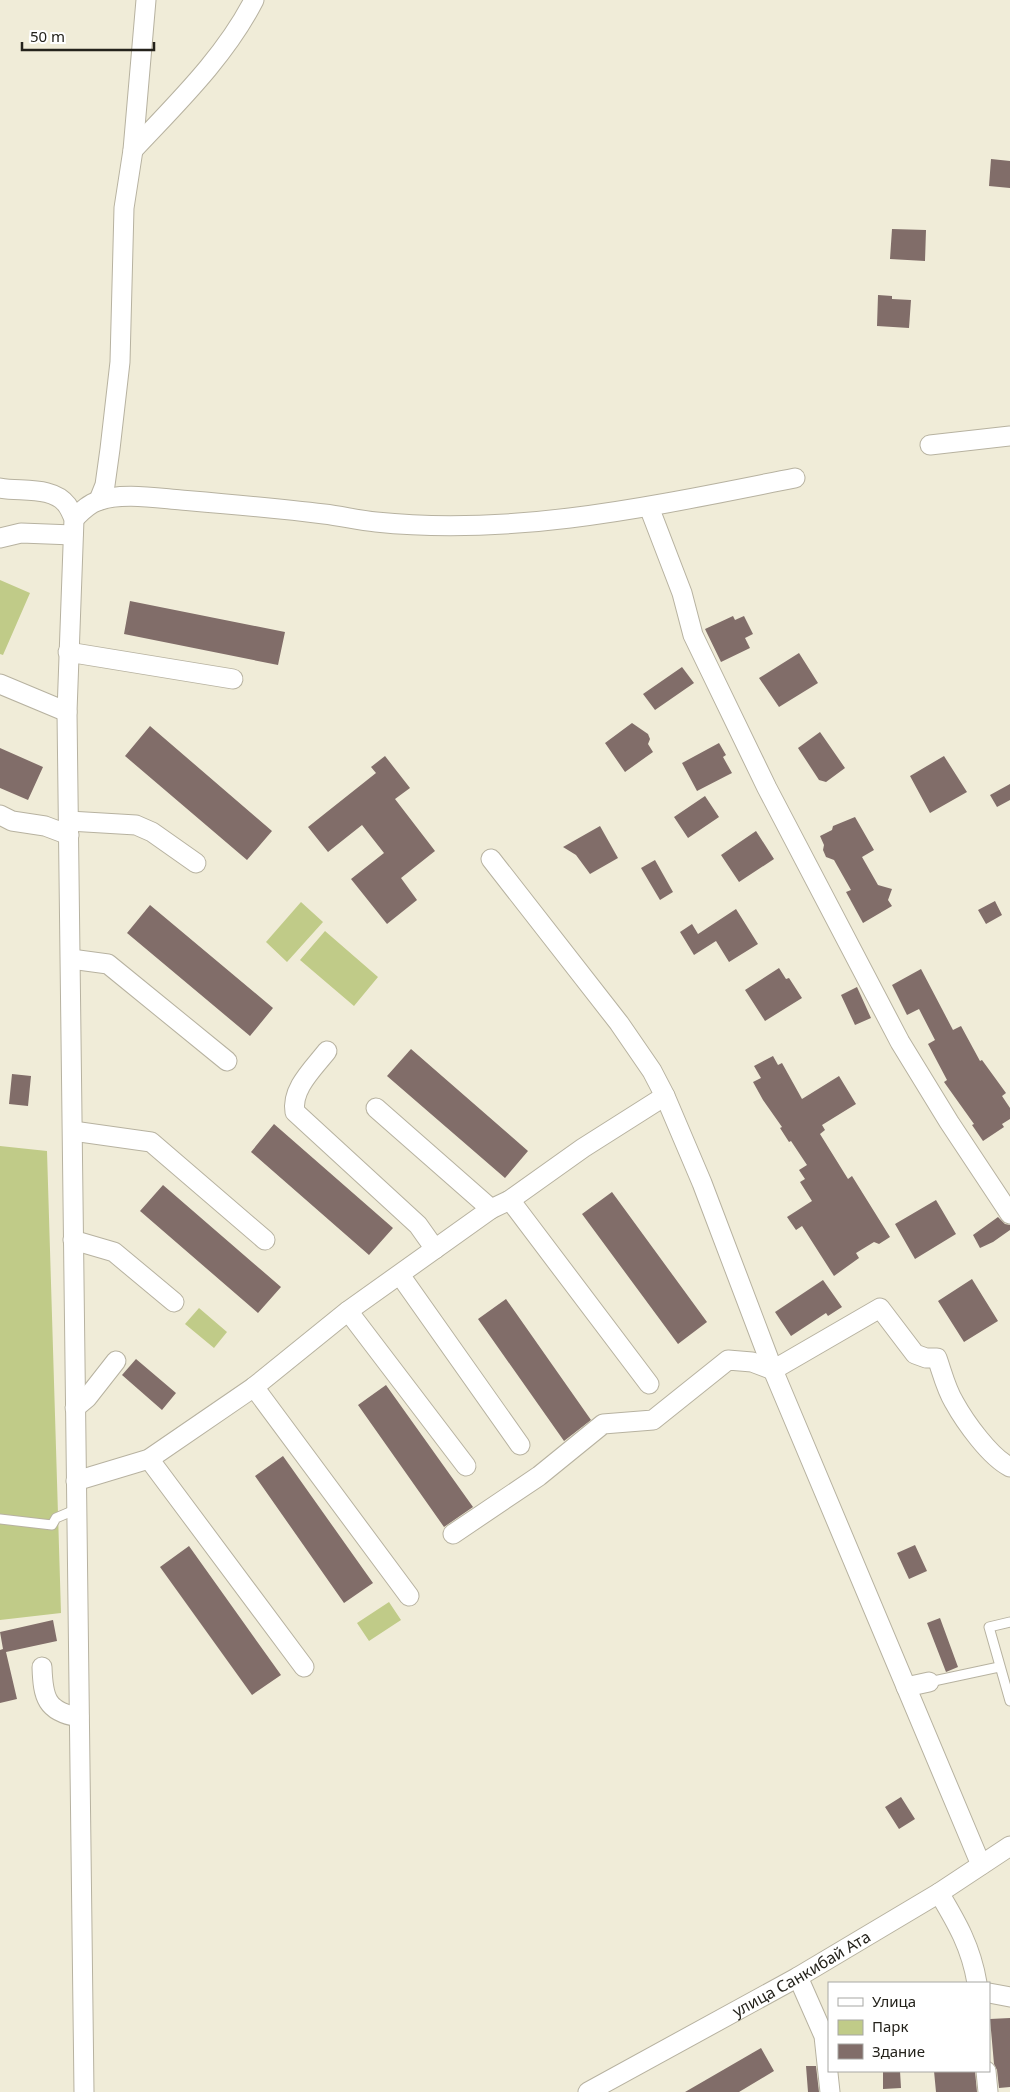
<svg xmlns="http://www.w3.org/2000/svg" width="1010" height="2092" viewBox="0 0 1010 2092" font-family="'Noto Sans',sans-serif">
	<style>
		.green { fill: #c0cb88 }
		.building { fill: #816d69 }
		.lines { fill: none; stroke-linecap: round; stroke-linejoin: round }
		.service-casing { stroke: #b7b2a0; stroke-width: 11 }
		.minor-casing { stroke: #b7b2a0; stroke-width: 21 }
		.service { stroke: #fff; stroke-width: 9 }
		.minor { stroke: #fff; stroke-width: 19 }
		.labels { text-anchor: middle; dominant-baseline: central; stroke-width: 4; stroke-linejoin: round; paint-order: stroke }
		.street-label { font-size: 16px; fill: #24221b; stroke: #fff }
	</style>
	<rect width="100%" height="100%" fill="#f0ecd8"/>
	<path class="green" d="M0,580L30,593L3,655L0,654Z
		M301,902L323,922L287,962L266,942Z
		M325,931L378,977L354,1006L300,960Z
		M0,1146L47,1151L61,1613L0,1620Z
		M199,1308L227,1332L214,1348L185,1324Z
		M389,1602L401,1620L369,1641L357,1623Z"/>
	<path class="building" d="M991,159L1010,161V188L989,186Z
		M892,229L926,230L925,261L890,259Z
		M878,295L892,296V299L911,300L909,328L877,326Z
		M130,601L285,632L278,665L124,634Z
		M733,616L735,620L744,616L753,634L745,638L750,648L721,662L705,629Z
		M799,653L818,683L779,707L759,678Z
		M682,667L694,683L655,710L643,694Z
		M632,723L648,734L650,739L648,744L653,752L625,772L605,743Z
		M150,726L272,831L247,860L125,756Z
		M820,732L845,768L826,782L819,780L798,748Z
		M719,743L726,755L723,757L732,773L697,791L682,763Z
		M0,748L43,767L28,800L0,788Z
		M385,756L410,788L395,799L435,851L401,878L417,900L387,924L351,879L384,853L362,825L328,852L308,827L376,773L371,767Z
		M944,756L967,792L930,813L910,776Z
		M1010,784V800L997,807L990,795Z
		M705,796L719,817L688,838L674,817Z
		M855,817L874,850L862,857L878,885L892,889L888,900L892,906L863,923L846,892L851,890L834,860L826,857L823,850L824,845L820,836L832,830L833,826Z
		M600,826L618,858L590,874L576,855L563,847Z
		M756,831L774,859L739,882L721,855Z
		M655,860L673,892L660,900L641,868Z
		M995,901L1002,915L986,924L978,910Z
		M150,905L273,1008L250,1036L127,933Z
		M736,909L758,944L729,962L716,941L694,955L680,932L692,924L698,934Z
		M779,968L786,979L789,978L802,998L765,1021L745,990Z
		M921,969L953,1030L961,1026L980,1061L982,1060L1006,1093L1002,1096L1010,1108V1119L1002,1124L1004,1127L983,1141L972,1125L974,1124L944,1082L947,1080L928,1044L935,1040L919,1009L907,1015L892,985Z
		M857,987L871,1018L855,1025L841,995Z
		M411,1049L528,1151L505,1178L387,1076Z
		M773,1056L778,1065L782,1063L802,1099L839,1076L856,1104L822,1125L825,1130L820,1134L848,1179L852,1176L890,1237L879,1244L874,1242L856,1253L859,1258L834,1276L802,1226L796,1230L787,1217L812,1201L800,1182L805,1179L799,1170L807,1165L791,1141L789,1142L780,1128L782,1127L763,1100L753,1082L761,1078L754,1066Z
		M12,1074L31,1076L28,1106L9,1104Z
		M274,1124L393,1228L369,1255L251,1152Z
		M163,1185L281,1287L258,1313L140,1211Z
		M612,1192L707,1322L678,1344L582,1214Z
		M936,1200L956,1234L915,1259L895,1224Z
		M998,1217L1005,1224L1010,1225V1230L993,1242L980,1248L973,1235Z
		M972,1279L998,1321L964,1342L938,1301Z
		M823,1280L842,1307L828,1316L826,1313L791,1336L775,1312Z
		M506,1299L591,1420L564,1441L478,1319Z
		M136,1359L176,1393L162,1410L122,1375Z
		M386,1385L473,1507L444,1527L358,1405Z
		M283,1456L373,1583L344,1603L255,1476Z
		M915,1545L927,1571L909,1579L897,1553Z
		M189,1546L281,1675L252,1695L160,1567Z
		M940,1618L958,1667L946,1672L927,1623Z
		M53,1620L57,1641L6,1652L17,1699L0,1703V1650L3,1649L0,1632Z
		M901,1797L915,1819L899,1829L885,1807Z
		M1010,2018V2087L999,2088L997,2070L994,2064L990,2019Z
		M761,2048L774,2071L739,2092H685Z
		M806,2066H816L819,2092H808Z
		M883,2071H900L901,2088L883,2089Z
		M934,2071H975L977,2092H936Z"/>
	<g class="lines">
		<g class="service-casing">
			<path id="service" d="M0,1519L52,1525L56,1518L77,1509
				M1010,1622L989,1627L1010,1701
				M929,1682L999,1667"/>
		</g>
		<g class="minor-casing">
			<g id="minor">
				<path d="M133,150C176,104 225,57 254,0"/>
				<path d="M930,445L1010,436"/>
				<path d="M0,488C21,492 53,486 67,505C70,509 72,514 74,519L67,712L84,2092"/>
				<path d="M99,500L105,485L110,449L120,362L124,208L133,150L146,0"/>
				<path d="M649,507L682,593L693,635L767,788L900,1042L949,1122L1010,1214"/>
				<path d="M74,519C81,512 88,504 98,501C120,492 157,498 181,500C228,504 276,508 324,514C341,516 358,520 376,522C517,537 658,505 795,478"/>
				<path d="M0,538L21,533L73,535"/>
				<path d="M68,652L233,679"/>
				<path d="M0,684L67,712"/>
				<path d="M0,815L12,821L45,826L69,835"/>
				<path d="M69,821L136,825L152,832L196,863"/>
				<path d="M491,859L619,1023L652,1071L665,1096L702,1183L773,1370L981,1865"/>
				<path d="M71,959L108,964L227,1061"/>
				<path d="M327,1051C313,1069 291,1089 295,1112L418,1225L435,1249"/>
				<path d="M376,1108L491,1209"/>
				<path d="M73,1131L151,1142L265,1240"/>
				<path d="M510,1200L649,1384"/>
				<path d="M73,1240L114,1252L174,1302"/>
				<path d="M400,1275L520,1445"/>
				<path d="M348,1311L466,1466"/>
				<path d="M254,1387L409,1596"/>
				<path d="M75,1408L87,1398L116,1361"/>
				<path d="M149,1459L304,1667"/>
				<path d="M76,1481L149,1459L254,1387L348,1311L491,1209L510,1200L583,1148L665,1096"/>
				<path d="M453,1534L539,1476L603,1424L653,1420L728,1360L752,1362L773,1370L880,1308L915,1354L926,1358H937C942,1372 946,1389 954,1402C965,1422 990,1457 1010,1467"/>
				<path d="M42,1667C43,1697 46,1712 79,1717"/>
				<path d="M906,1687L929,1682"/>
				<path d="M939,1893C957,1923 971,1947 977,1983"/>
				<path d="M798,1977L824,2036L830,2092"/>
				<path d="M989,1993L1010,1997"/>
				<path d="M986,2071L988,2092"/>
				<path id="s1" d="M588,2092L798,1977L939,1893L1010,1846"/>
			</g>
		</g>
		<use href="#service" class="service"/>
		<use href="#minor" class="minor"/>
	</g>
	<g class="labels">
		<g class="street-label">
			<text stroke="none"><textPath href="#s1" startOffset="244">улица Санкибай Ата</textPath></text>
		</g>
	</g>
	<rect x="828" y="1982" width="162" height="90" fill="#ffffff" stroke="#a7a7a4"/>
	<rect x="838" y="1998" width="25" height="8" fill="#ffffff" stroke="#a7a7a4"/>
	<text x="872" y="2007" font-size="15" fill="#24221b">Улица</text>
	<rect x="838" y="2020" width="25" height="15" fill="#c0cb88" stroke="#a7a7a4"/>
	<text x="872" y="2032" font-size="15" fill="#24221b">Парк</text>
	<rect x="838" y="2044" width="25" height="15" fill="#816d69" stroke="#a7a7a4"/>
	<text x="872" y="2057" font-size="15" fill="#24221b">Здание</text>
	<path d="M22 42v8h132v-8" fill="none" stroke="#24221b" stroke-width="2.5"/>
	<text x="30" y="42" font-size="15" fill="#24221b" stroke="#ffffff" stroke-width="4" paint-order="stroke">50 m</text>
</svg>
